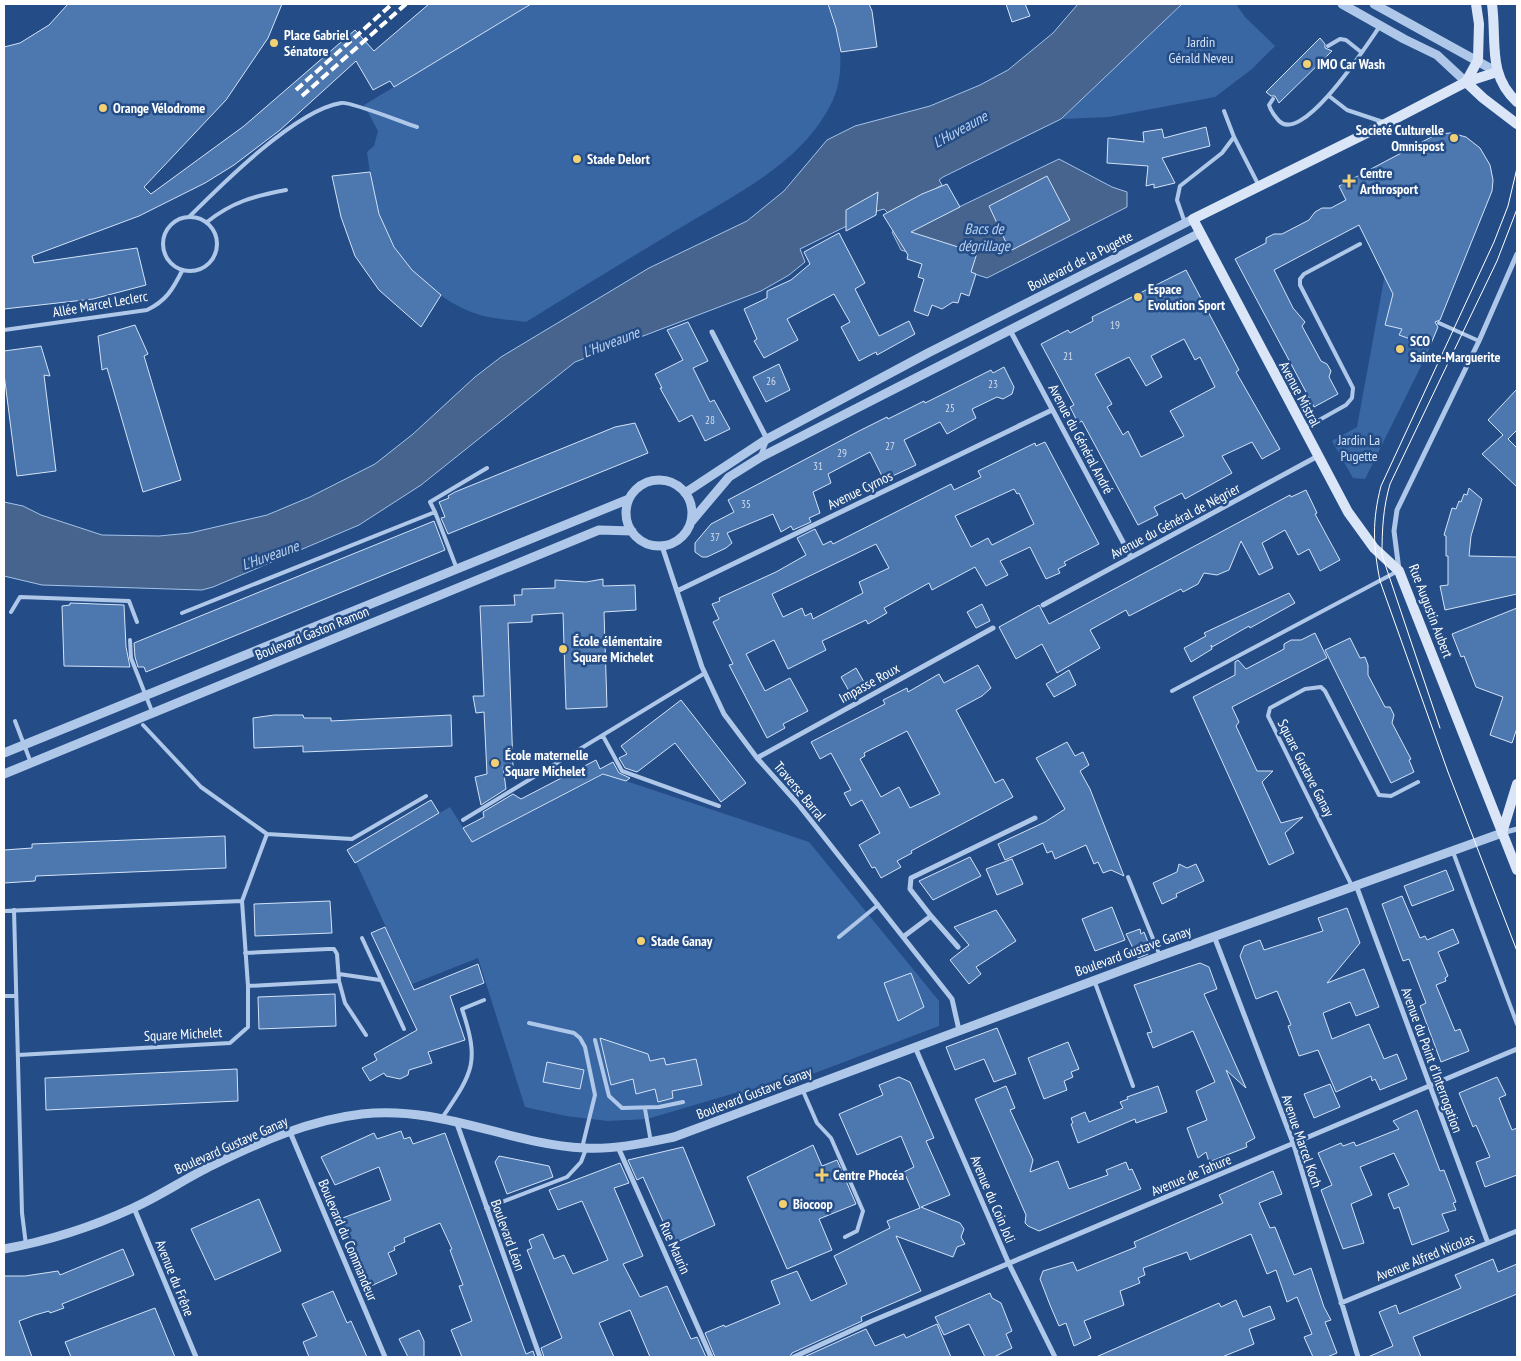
<svg xmlns="http://www.w3.org/2000/svg" width="1521" height="1361" viewBox="0 0 1521 1361" font-family="'PT Sans Narrow',sans-serif">
	<style>
		.green { fill: #3967a4 }
		.water { fill: #46648d; stroke: #a4c3ea }
		.building { fill: #4d77af; stroke: #d3e3f7; fill-rule: evenodd }
		.lines { fill: none; stroke-linecap: round; stroke-linejoin: round }
		.service { stroke: #afc8e9; stroke-width: 4 }
		.minor { stroke: #afc8e9; stroke-width: 5 }
		.tertiary { stroke: #afc8e9; stroke-width: 9 }
		.secondary { stroke: #dae6f7; stroke-width: 10 }
		.tram { stroke: #fff; stroke-width: 1 }
		.rail { stroke: #fff; stroke-width: 4; stroke-dasharray: 9 4; stroke-linecap: butt }
		.poi-dot { fill: #f3d173; stroke: #244d87; stroke-width: 2 }
		.labels { text-anchor: middle; dominant-baseline: central; stroke-width: 5; stroke-linejoin: round; paint-order: stroke }
		.number-label { font-size: 11px; fill: #d2ddeb }
		.poi-label { font-size: 14px; font-weight: bold; fill: #fff; stroke: #244d87; text-anchor: start }
		.park-label { font-size: 14px; fill: #d3e3f7; stroke: #244d87 }
		.street-label { font-size: 14px; fill: #fff; stroke: #244d87 }
		.water-label { font-size: 15px; font-style: italic; fill: #bbd2f0; stroke: #244d87 }
	</style>
	<rect width="100%" height="100%" fill="#244d87"/>
	<path class="green" d="M531,4H827C841,35 847,75 830,106C799,166 730,197 675,231C625,261 576,291 526,322C511,320 495,319 480,315C435,301 395,260 380,216C373,195 370,173 367,152L374,146L378,131L364,105Z
		M1182,4H1236L1245,17L1275,46L1252,69L1215,97L1109,117L1061,119Z
		M1385,274L1437,330L1427,354L1365,479L1353,478L1332,441L1357,427Z
		M605,774L809,842L939,1001V1026L749,1098L735,1093L647,1119L608,1121L566,1116L525,1107L478,958L412,984L356,862L450,807L472,842Z"/>
	<path class="water" d="M1078,4H1182L1061,119L943,177L939,180L942,185C924,195 906,204 888,213L884,209L877,211L800,249L805,262L789,275L761,291L575,362L421,485L359,525L213,587L202,590L42,585L4,576V502L23,506L41,515L102,535L159,536L190,533L267,515L310,497L375,464L413,434L475,377L501,357L649,268L747,221L784,191L827,140L855,126L930,106L980,85L1008,70L1053,33Z
		M1059,159L1112,187L1127,192V207L987,278L901,250L892,232L953,200L957,208Z"/>
	<path class="building" d="M68,4H282L268,38L226,100L144,187L151,194L244,126L355,30L374,51L429,4H531L394,87L390,81L373,90L356,61L280,130L234,165L205,183L139,216L32,256L34,263L137,248L146,285L93,299L4,309V47L20,43L49,25Z
		M828,4H869L872,11L877,47L841,52L836,28Z
		M1006,4H1025L1030,16L1012,22Z
		M1320,38L1325,44V48L1332,51L1279,103L1275,96H1271L1266,92Z
		M1206,127L1210,146L1162,158L1175,183L1154,188V184L1146,186L1148,166L1107,163L1108,138L1144,142L1143,132L1162,129L1164,138Z
		M1451,133L1466,137L1480,148L1490,165L1493,180L1492,191L1440,320L1435,322L1438,327L1430,346L1399,335L1402,329L1385,325L1393,294L1359,225L1274,270L1293,308L1305,322L1302,326L1321,361L1327,364L1331,371L1329,377L1338,394L1314,407L1235,259L1266,243V238L1274,234H1282L1309,220L1315,212L1322,208H1331L1346,200L1339,186L1437,134Z
		M370,172L379,214L394,247L412,270L441,295L421,327L379,290L355,256L341,217L332,176Z
		M1047,176L1070,220L1010,251L989,206Z
		M947,184L960,207L911,232L977,253L971,272L976,274L969,296L961,293L958,303L953,302L942,309L932,305L928,316L914,311L924,279L918,277L922,264L907,259L908,255L883,215L922,194Z
		M878,192L876,215L846,231V210Z
		M839,233L865,283L855,289L879,336L909,321L915,334L877,355L876,352L859,361L841,327L850,322L834,294L787,319L798,340L764,358L754,341L757,339L744,309L767,298V291L791,280L810,264L804,252Z
		M1186,270L1239,370L1236,372L1280,449L1262,459L1252,442L1222,456L1232,473L1185,499L1182,493L1154,507L1158,515L1138,525L1082,421L1078,423L1070,407L1074,405L1041,344L1068,330L1070,333L1093,321L1092,317ZM1184,339L1195,360L1200,357L1215,387L1170,411L1184,436L1141,457L1128,431L1123,435L1107,407L1112,404L1095,374L1129,357L1146,386L1162,377L1151,356Z
		M688,322L708,361L693,368L710,402L714,400L730,429L705,441L692,415L679,422L660,388H662L655,374L683,360L667,330Z
		M135,325L148,354L144,356L181,480L143,492L107,368L102,370L98,336Z
		M41,346L50,376L44,375L56,471L17,476L4,374V351Z
		M779,364L790,390L766,402L753,377Z
		M1004,367L1014,387L1012,394L1003,399L997,397L972,409L976,418L947,434L940,422L904,440L916,465L884,480L870,452L828,474L831,483L813,492L820,513L809,518L811,522L793,530L791,526L781,532L773,514L727,533L732,543L726,548L707,557H702L695,552V543L711,524L734,512L728,500L859,431L887,417L888,419L924,401L925,403L991,370L993,373Z
		M1517,389V430L1508,439L1517,448V487L1482,454L1503,435L1488,420Z
		M635,423L648,453L448,534L441,518L445,517L439,502L449,498L448,496L455,492L615,427Z
		M1045,442L1099,544L1064,562L1066,565L1058,569L1060,573L1046,579L1030,547L1000,561L1008,575L986,586L975,567L932,590L929,583L884,608L887,613L868,624L866,620L822,641L826,650L788,669L774,640L746,654L765,691L790,678L808,711L783,724L785,728L767,738L729,665L733,664L713,622L719,619L712,604L720,601L719,598L776,572L806,555L797,538L815,529L823,545L831,541L833,544L951,484L954,490L981,477L978,471L1035,443L1036,446ZM1014,489L1017,494L1019,493L1034,524L992,545L988,538L971,547L955,516ZM876,544L889,568L859,582L863,593L813,619L811,613L805,616L802,608L783,617L772,594Z
		M1469,488L1482,499L1471,536L1469,556L1517,557V594L1445,610L1440,586L1448,585V556H1446V536L1444,535L1452,508L1456,509L1459,501L1461,502L1464,494L1467,495Z
		M1306,490L1317,513L1315,514L1340,560L1320,571L1309,549L1298,555L1285,530L1262,543L1273,568L1259,575L1241,541L1229,570L1217,575L1204,573L1198,584L1183,592L1181,589L1129,616L1126,610L1090,630L1100,648L1057,673L1042,644L1016,659L999,627L1039,605L1049,624L1290,495L1291,497Z
		M434,521L445,550L146,672L144,667H138L135,657L134,643Z
		M603,579V586L635,585L636,610L604,612L607,707L566,709L563,613L532,615V622L508,623L513,766L503,767L506,789L481,805L475,777L487,774L484,712L476,713L473,696H484L480,606L515,605L514,595H522V589L555,588V580L586,582Z
		M1289,593L1295,603L1250,628L1249,626L1212,647L1211,645L1212,649L1191,662L1184,648L1206,636L1204,633Z
		M70,603L124,605L126,647L130,667L64,666L62,606L70,605Z
		M982,604L990,621L976,628L967,612Z
		M1517,608V728L1512,743L1490,735L1503,697L1476,687L1464,656L1461,657L1452,634Z
		M1315,633L1327,658L1232,707L1239,722L1236,726L1257,771H1273L1262,782L1281,823L1303,817L1285,833L1294,853L1269,865L1193,697L1235,675V662L1238,660L1246,669L1284,649V644L1291,640H1301Z
		M1350,638L1360,658L1365,657L1368,665V675L1385,707H1390L1394,715L1392,723L1411,759L1409,760L1414,772L1391,783L1325,650Z
		M978,665L991,688L982,696L956,710L995,783L1003,779L1013,797L911,851L912,853L897,861L901,867L881,878L875,867L872,868L859,845L880,833L862,800L851,806L844,793L851,790L831,753L820,759L811,742L885,704L883,700L907,688L908,692L939,674L944,683ZM907,731L940,794L910,808L899,787L881,797L860,759L865,756L864,753Z
		M856,668L864,682L849,691L841,677Z
		M1069,670L1076,685L1054,697L1046,684Z
		M681,700L746,783L721,802L675,743L637,772L625,768L619,758L627,754L621,746Z
		M274,715H303L304,718H331V721L451,715L452,746L303,752V746L254,748L253,718Z
		M1067,742L1075,756L1083,752L1089,765L1080,771L1090,789L1124,876L1111,870L1103,873L1098,862L1094,864L1086,845L1055,859L1052,851L1047,853L1043,843L1005,860L998,844L1045,822L1065,809L1036,758Z
		M596,760L600,769L613,762L619,773L630,778L626,781L603,774L472,842L463,828L484,817L483,812L513,794L521,799Z
		M431,800L439,813L355,863L347,850Z
		M225,836L226,868L36,876L35,881L4,883V850L32,848V844Z
		M970,857L981,876L933,900L919,881Z
		M1012,859L1023,884L997,895L986,869Z
		M1179,864L1187,868L1196,864L1204,881L1176,894L1177,897L1162,904L1153,883L1177,872Z
		M1446,870L1454,890L1412,906L1404,886Z
		M1402,896L1420,938L1425,936L1427,940L1453,929L1459,943L1438,952L1448,976L1445,978L1446,981L1436,985L1455,1031L1460,1029L1469,1051L1441,1062L1420,1006L1426,1003L1409,959L1403,961L1382,904Z
		M330,901L332,933L255,936L254,904Z
		M1112,907L1125,940L1095,951L1082,919Z
		M1347,908L1360,943L1327,983L1364,969L1379,1007L1356,1016L1350,1002L1323,1013L1332,1039L1369,1024L1384,1059L1397,1054L1407,1079L1380,1090L1375,1079L1372,1081L1371,1076L1336,1092L1318,1050L1299,1056L1288,1026L1291,1025L1277,991L1256,999L1240,956L1244,946L1260,940L1264,950L1323,931L1318,918Z
		M996,910L1016,941L976,967L981,974L969,984L950,960L969,945L954,927Z
		M385,927L414,990L478,964L484,983L450,996L465,1040L428,1052L432,1063L409,1070L408,1075L400,1079L386,1076L384,1073L370,1081L362,1068L377,1060L374,1054L417,1030L371,933Z
		M1140,929L1141,934L1144,932L1150,947L1146,948L1148,954L1138,958L1126,934Z
		M1200,963L1209,967L1217,989L1204,994L1246,1088L1226,1070L1255,1138L1246,1143L1247,1147L1209,1162L1206,1152L1198,1158L1187,1128L1207,1120L1196,1091L1215,1082L1193,1031L1153,1048L1147,1033L1152,1032L1134,985Z
		M911,973L924,1007L898,1021L884,983Z
		M335,994L336,1026L259,1029L258,997Z
		M997,1028L1016,1074L994,1082L984,1059L955,1070L946,1047Z
		M600,1038L648,1054L650,1061L664,1058L666,1065L696,1059L702,1085L672,1091L673,1098L658,1102L655,1089L636,1094L633,1079L611,1085Z
		M1068,1042L1079,1069L1071,1072L1073,1077L1064,1081L1067,1090L1044,1099L1028,1058Z
		M547,1062L584,1070L580,1089L543,1082Z
		M237,1069L238,1101L46,1110L45,1078Z
		M899,1077L910,1082L934,1138L926,1141L950,1195L921,1207L960,1223L964,1229L961,1237L965,1244L957,1247L953,1257L896,1236L921,1291L861,1317L862,1321L792,1353L790,1357H715L705,1333L724,1325L725,1327L780,1304L771,1281L797,1271L811,1301L847,1284L834,1256L890,1228L887,1221L920,1208L904,1172L914,1167L901,1136L857,1155L839,1114L883,1095L879,1085Z
		M1497,1077L1506,1095L1499,1098L1512,1130L1517,1128V1175L1485,1187L1476,1162L1490,1157L1476,1125L1473,1127L1459,1093Z
		M1330,1084L1340,1107L1314,1118L1304,1094Z
		M1006,1086L1015,1108L1010,1110L1033,1160L1030,1172L1058,1161L1069,1189L1108,1175L1106,1170L1126,1162L1129,1170L1132,1169L1141,1189L1039,1231L1028,1226L1025,1223L1026,1215L975,1099Z
		M1158,1086L1167,1112L1136,1123L1135,1119L1078,1143L1071,1124L1073,1123L1071,1118L1085,1112L1089,1122L1123,1108L1120,1102L1128,1099L1127,1097Z
		M1417,1110L1440,1171L1444,1170L1456,1202L1453,1203L1456,1210L1442,1214L1449,1231L1412,1245L1399,1207L1394,1209L1388,1194L1409,1185L1394,1153L1360,1167L1372,1195L1351,1204L1364,1243L1343,1249L1321,1190L1332,1185L1318,1153L1341,1143L1343,1146L1354,1142L1356,1146L1399,1129L1393,1121Z
		M401,1131L404,1139L410,1137L413,1144L445,1133L526,1354L533,1351L535,1357H462L451,1330L472,1321L459,1286L463,1285L450,1250L452,1249L440,1223L404,1238L405,1242L394,1247L395,1250L388,1253L397,1274L371,1286L359,1255L353,1258L337,1220L391,1200L379,1167L335,1185L321,1157L374,1133L377,1139Z
		M813,1145L822,1166L837,1160L856,1204L819,1219L832,1250L787,1269L747,1177Z
		M683,1147L715,1225L673,1244L643,1177L637,1180L628,1160Z
		M499,1156L549,1166L553,1177L507,1194L495,1162Z
		M620,1163L629,1183L614,1188L643,1256L623,1264L640,1297L667,1286L691,1339L697,1337L706,1357H650L630,1310L599,1323L614,1357H544L541,1348L562,1338L527,1250L532,1248L529,1240L543,1234L554,1259L564,1255L573,1274L608,1260L582,1201L558,1210L549,1190Z
		M1273,1171L1282,1194L1259,1203L1270,1228L1275,1227L1294,1275L1311,1268L1324,1307L1331,1320L1325,1322L1337,1353L1327,1357H1313L1304,1337L1312,1334L1297,1297L1287,1302L1276,1270L1267,1274L1251,1234L1190,1260L1187,1252L1143,1268L1145,1275L1138,1278L1140,1283L1120,1291L1124,1305L1084,1321L1091,1338L1074,1346L1066,1323L1059,1326L1050,1305L1040,1279L1043,1271L1073,1262L1077,1271L1136,1247L1134,1242L1223,1203L1219,1195Z
		M259,1199L281,1251L215,1280L191,1229Z
		M123,1249L134,1275L62,1304L64,1308L50,1313L49,1311L35,1315L19,1321L32,1357H4V1276H25L58,1271L60,1275Z
		M1493,1259L1498,1272L1517,1264V1294L1413,1337L1421,1357H1368L1393,1346L1379,1312L1396,1305L1399,1314L1461,1288L1455,1275Z
		M333,1291L347,1323L351,1321L367,1357H309L303,1342L317,1336L302,1304Z
		M990,1293L992,1298L1001,1303L1012,1331L1006,1334L1012,1348L994,1357H985L969,1324L944,1335L935,1317Z
		M1236,1300L1243,1317L1270,1306L1275,1319L1249,1329L1254,1344L1222,1357H1096L1219,1303L1221,1307Z
		M155,1308L175,1357H71L65,1342Z
		M937,1324L951,1357H804L866,1329L875,1346L904,1334L906,1338Z
		M419,1330L424,1341V1357H408L399,1339Z"/>
	<g class="lines">
		<path class="service" d="M1328,46L1340,39L1346,40L1361,52
			M1329,96L1347,110L1383,122
			M1273,99L1269,105C1271,112 1274,115 1279,121C1303,145 1368,43 1380,26
			M1234,137L1258,184
			M163 244a27 27 0 1 1 54 0a27 27 0 1 1-54 0Z
			M189,217C222,184 296,110 341,103C350,101 404,123 417,127
			M207,222C232,202 254,196 286,190
			M1185,223L1177,200L1180,186L1222,153L1234,137L1224,111
			M1439,323L1479,341
			M4,330L147,310C166,301 173,289 182,271
			M1305,428L1346,405L1352,398L1353,388L1300,285V279L1304,274L1360,244
			M435,512L430,502L487,468
			M11,612L20,597L129,601L137,622
			M182,613L435,512L457,569
			M130,640L131,658L153,714
			M1172,691L1398,571
			M15,721L31,763
			M603,736L622,771L719,806
			M463,820L705,673
			M267,834L352,839L426,796
			M1453,852L1517,1024
			M1128,877L1160,956
			M1352,886L1268,716L1270,708L1305,689L1321,687L1325,691L1379,795L1391,796L1418,782
			M14,910L22,1213L26,1245
			M4,911L242,901
			M839,937L878,905
			M362,938L404,1029
			M245,953L328,949H334L337,954L339,981L248,986
			M339,974L380,980
			M1094,980L1133,1086
			M339,981L345,1003L366,1035
			M4,996H16
			M529,1023L574,1033L580,1038L585,1047L595,1095L582,1148
			M595,1040L609,1096L622,1108L659,1107L683,1102
			M18,1055L230,1043L248,1027V986L242,901L267,834L201,787L143,725
			M803,1091L817,1123L831,1138L863,1211L857,1231L845,1237
			M645,1109L651,1142
			M442,1118C473,1072 480,1063 462,1009L484,1000
			M486,1208L567,1177L581,1162L586,1149"/>
		<path class="minor" d="M712,332L767,439L761,455
			M1011,332L1131,557
			M662,546L702,667L724,714L757,758L798,804L952,999L959,1030
			M1399,570L1394,531L1397,510L1479,341L1517,254
			M677,591L1052,410
			M1043,605L1318,456
			M757,758L993,628
			M1502,833L1517,829
			M1356,885L1488,1243
			M931,916L958,947
			M1214,936L1294,1145L1358,1357
			M903,937L931,916L910,889L911,878L1035,818
			M915,1047L1009,1264L1055,1357
			M456,1121L540,1357
			M290,1132L385,1357
			M618,1147L711,1357
			M134,1208L196,1357
			M1341,1303L1517,1231
			M794,1357L872,1321L1517,1049"/>
		<path class="tertiary" d="M1342,4L1404,39L1437,55L1466,82
			M1374,4L1497,72
			M626 513a33 33 0 1 1 66 0a33 33 0 1 1-66 0Z
			M685,493L767,439L928,353L1193,219
			M691,522L729,477L761,457L1200,233
			M4,753L629,499
			M4,774L599,530L632,531
			M4,1249C48,1241 92,1227 133,1208C160,1196 186,1178 213,1165C259,1142 310,1120 362,1114C441,1105 508,1144 584,1148C614,1150 645,1143 674,1137L1160,956L1502,833"/>
		<path class="secondary" d="M1492,4C1497,41 1487,75 1517,102
			M1497,72L1466,82L1387,123L1193,219L1348,512L1374,548L1399,571L1517,870
			M1466,82L1478,60L1479,24L1476,4
			M1466,82L1483,98L1517,124
			M1502,833L1517,784"/>
		<path class="tram" d="M1517,168L1508,206L1494,242L1381,486C1372,521 1373,545 1380,581L1448,772L1517,951
			M1440,728L1382,555C1382,530 1383,508 1390,484L1497,261L1517,209"/>
		<path class="rail" d="M296,90L392,4
			M302,96L406,4"/>
	</g>
	<g class="poi-dot">
		<circle cx="274" cy="43" r="5"/>
		<circle cx="1307" cy="64" r="5"/>
		<circle cx="103" cy="108" r="5"/>
		<circle cx="1454" cy="138" r="5"/>
		<circle cx="577" cy="159" r="5"/>
		<path d="M1346.5 173.5h5v5h5v5h-5v5h-5v-5h-5v-5h5z"/>
		<circle cx="1138" cy="297" r="5"/>
		<circle cx="1400" cy="349" r="5"/>
		<circle cx="563" cy="649" r="5"/>
		<circle cx="495" cy="763" r="5"/>
		<circle cx="641" cy="941" r="5"/>
		<path d="M819.5 1167.5h5v5h5v5h-5v5h-5v-5h-5v-5h5z"/>
		<circle cx="783" cy="1204" r="5"/>
	</g>
	<g class="labels">
		<g class="number-label">
			<text x="1115" y="325">19</text>
			<text x="1068" y="356">21</text>
			<text x="771" y="381">26</text>
			<text x="993" y="384">23</text>
			<text x="950" y="408">25</text>
			<text x="710" y="420">28</text>
			<text x="890" y="446">27</text>
			<text x="842" y="453">29</text>
			<text x="818" y="466">31</text>
			<text x="746" y="504">35</text>
			<text x="715" y="537">37</text>
		</g>
		<g class="poi-label">
			<text x="284" y="35">Place Gabriel<tspan x="284" dy="16">Sénatore</tspan></text>
			<text x="1317" y="64">IMO Car Wash</text>
			<text x="113" y="108">Orange Vélodrome</text>
			<text x="1444" y="130" text-anchor="end">Societé Culturelle<tspan x="1444" dy="16">Omnispost</tspan></text>
			<text x="587" y="159">Stade Delort</text>
			<text x="1360" y="173">Centre<tspan x="1360" dy="16">Arthrosport</tspan></text>
			<text x="1148" y="289">Espace<tspan x="1148" dy="16">Evolution Sport</tspan></text>
			<text x="1410" y="341">SCO<tspan x="1410" dy="16">Sainte-Marguerite</tspan></text>
			<text x="573" y="641">École élémentaire<tspan x="573" dy="16">Square Michelet</tspan></text>
			<text x="505" y="755">École maternelle<tspan x="505" dy="16">Square Michelet</tspan></text>
			<text x="651" y="941">Stade Ganay</text>
			<text x="833" y="1175">Centre Phocéa</text>
			<text x="793" y="1204">Biocoop</text>
		</g>
		<g class="park-label">
			<text x="1201" y="42">Jardin<tspan x="1201" dy="16">Gérald Neveu</tspan></text>
			<text x="1359" y="440">Jardin La<tspan x="1359" dy="16">Pugette</tspan></text>
		</g>
		<g class="street-label">
			<text transform="translate(1080 261) rotate(-27)">Boulevard de la Pugette</text>
			<text transform="translate(100 304) rotate(-10)">Allée Marcel Leclerc</text>
			<text transform="translate(1300 394) rotate(62)">Avenue Mistral</text>
			<text transform="translate(1081 439) rotate(62)">Avenue du Général André</text>
			<text transform="translate(860 490) rotate(-26)">Avenue Cyrnos</text>
			<text transform="translate(1175 521) rotate(-28)">Avenue du Général de Négrier</text>
			<text transform="translate(1431 611) rotate(69)">Rue Augustin Aubert</text>
			<text transform="translate(312 633) rotate(-22)">Boulevard Gaston Ramon</text>
			<text transform="translate(869 683) rotate(-29)">Impasse Roux</text>
			<text transform="translate(1306 768) rotate(63)">Square Gustave Ganay</text>
			<text transform="translate(800 791) rotate(50)">Traverse Barral</text>
			<text transform="translate(1133 951) rotate(-20)">Boulevard Gustave Ganay</text>
			<text transform="translate(183 1034) rotate(-3)">Square Michelet</text>
			<text transform="translate(1432 1060) rotate(70)">Avenue du Point d'Interrogation</text>
			<text transform="translate(754 1093) rotate(-21)">Boulevard Gustave Ganay</text>
			<text transform="translate(1302 1141) rotate(71)">Avenue Marcel Koch</text>
			<text transform="translate(231 1145) rotate(-24)">Boulevard Gustave Ganay</text>
			<text transform="translate(1191 1175) rotate(-23)">Avenue de Tahure</text>
			<text transform="translate(993 1199) rotate(67)">Avenue du Coin Joli</text>
			<text transform="translate(508 1235) rotate(70)">Boulevard Léon</text>
			<text transform="translate(348 1240) rotate(67)">Boulevard du Commandeur</text>
			<text transform="translate(675 1248) rotate(66)">Rue Maurin</text>
			<text transform="translate(1425 1257) rotate(-22)">Avenue Alfred Nicolas</text>
			<text transform="translate(175 1278) rotate(68)">Avenue du Frêne</text>
		</g>
		<g class="water-label">
			<text transform="translate(960 129) rotate(-29)">L'Huveaune</text>
			<text x="984" y="228">Bacs de<tspan x="984" dy="17">dégrillage</tspan></text>
			<text transform="translate(611 342) rotate(-21)">L'Huveaune</text>
			<text transform="translate(270 555) rotate(-20)">L'Huveaune</text>
		</g>
	</g>
	<rect width="1521" height="1361" fill="none" stroke="#ffffff" stroke-width="10"/>
</svg>
